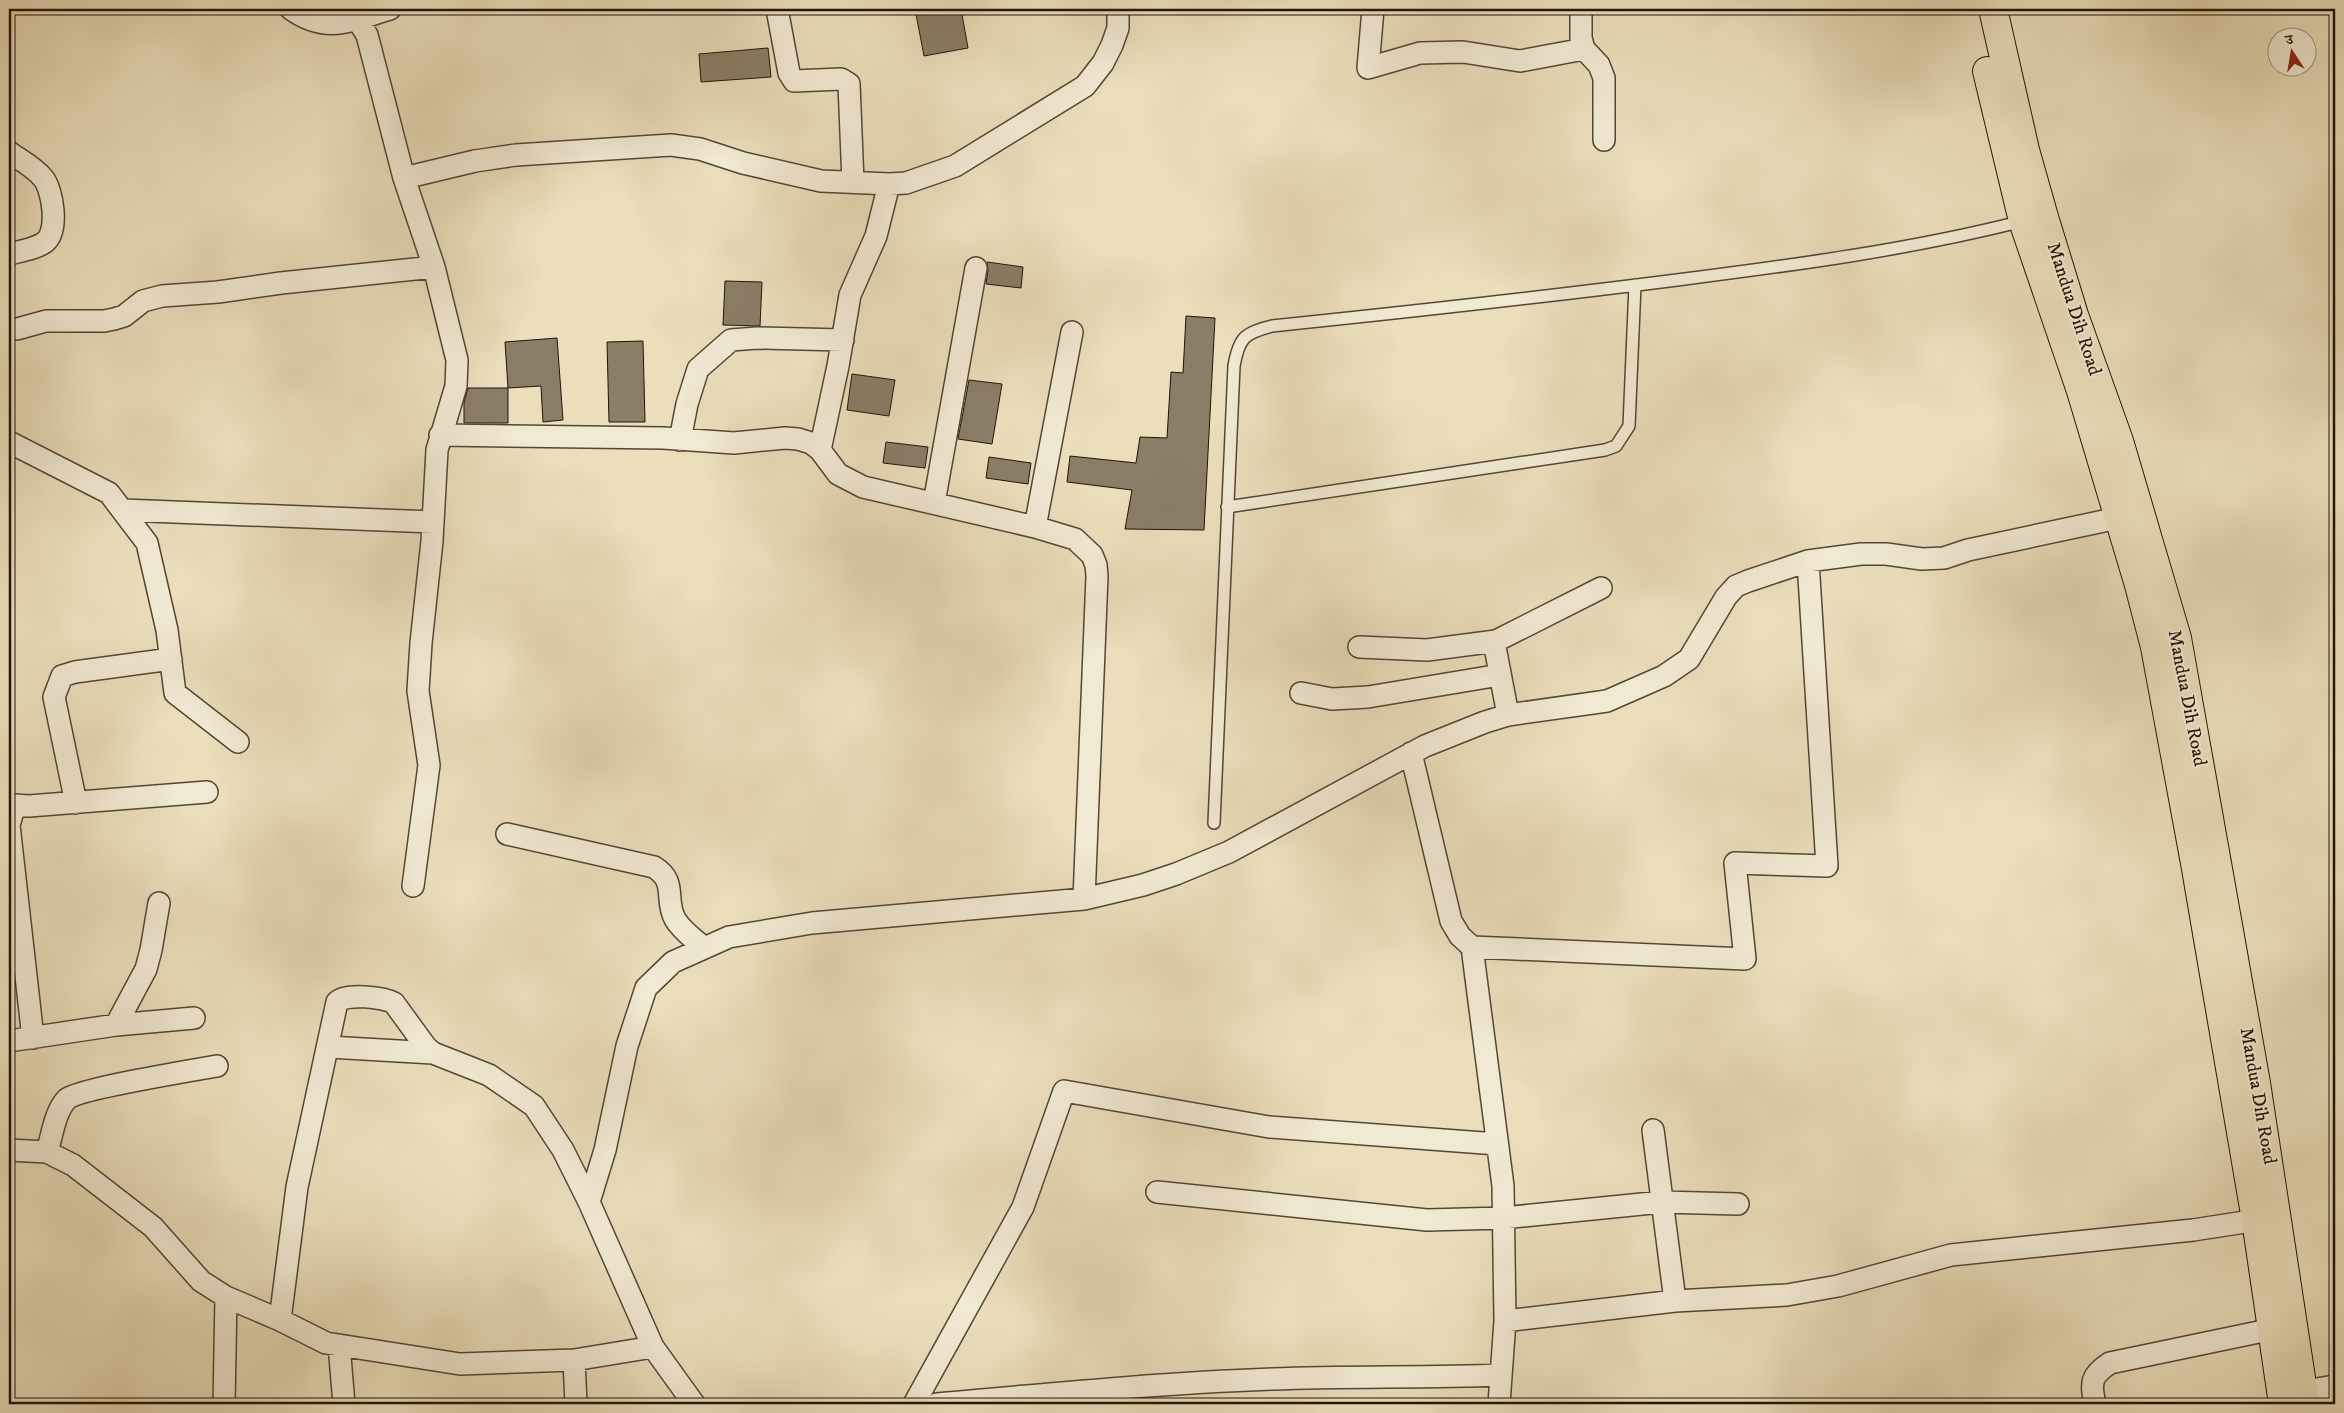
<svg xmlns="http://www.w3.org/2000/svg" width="2344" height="1413" viewBox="0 0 2344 1413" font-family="'IM FELL DW Pica','Noto Serif Devanagari',serif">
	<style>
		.building { fill: #897e66; stroke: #201509 }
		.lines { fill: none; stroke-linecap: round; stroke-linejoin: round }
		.lane-casing { stroke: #524736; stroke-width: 14 }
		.street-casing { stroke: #524736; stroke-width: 24 }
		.primary-casing { stroke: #201509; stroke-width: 30 }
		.lane { stroke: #f1ead3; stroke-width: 11 }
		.street { stroke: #f1ead3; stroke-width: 21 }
		.primary { stroke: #eadebb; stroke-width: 28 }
		.labels { text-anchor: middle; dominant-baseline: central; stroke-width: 4; stroke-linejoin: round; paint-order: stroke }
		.street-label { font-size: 19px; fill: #201509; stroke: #f1ead3 }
	</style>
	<rect width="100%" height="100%" fill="#eadebb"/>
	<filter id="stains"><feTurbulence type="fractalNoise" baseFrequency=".004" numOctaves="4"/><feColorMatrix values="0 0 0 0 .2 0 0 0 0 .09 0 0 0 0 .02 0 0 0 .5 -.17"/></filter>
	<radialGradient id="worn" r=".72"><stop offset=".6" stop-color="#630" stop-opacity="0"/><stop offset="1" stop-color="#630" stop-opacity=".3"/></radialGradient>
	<path class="building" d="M915,9H961L968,48L924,56Z
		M768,48L771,77L701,82L699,54Z
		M987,262L1023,267L1021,288L986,284L988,270Z
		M725,281L762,282L760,326L723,325Z
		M1186,316L1215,318L1204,530L1125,529L1132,490L1067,482L1070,456L1136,463L1140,437L1167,438L1171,372L1183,373Z
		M557,338L563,420L543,422L541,386L508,388L505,342Z
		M643,341L645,422H609L607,342Z
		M852,374L895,380L889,416L847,410Z
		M969,380L1002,384L992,444L958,439Z
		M468,388H508V423H464V402Z
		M886,442L928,447L925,468L883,463Z
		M989,457L1031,463L1028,484L986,478Z"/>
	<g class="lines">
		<g class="lane-casing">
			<path id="lane" d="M1227,507L1605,450L1616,446L1629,426L1635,285
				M1214,823L1234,366C1239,337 1245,333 1272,326C1408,312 1543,297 1677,280C1794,265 1909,250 2023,221"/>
		</g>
		<g class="street-casing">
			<path id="street" d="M291,9C327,35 352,20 390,9
				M351,9L367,35L404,178L434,267L457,360L456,386L437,450L432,541L421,643L418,691L429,765L413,886
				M777,9L789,73L794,81L841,79L849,84L853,182
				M1373,9L1368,68L1420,53L1463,52L1520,61L1584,49
				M1581,9V38L1584,49L1599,65L1604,78V140
				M9,152C20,160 34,167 43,178C53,190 59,231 45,242C36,249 20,251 9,254
				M404,178L475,161L516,155L671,145L700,149L743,163L821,181L889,184L906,183L955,166L1085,86L1103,63L1112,45L1118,28V9
				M17,329L46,321H104L114,319L124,316L143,301L162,296L218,292L281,283L434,267
				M440,435L663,438L734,443L785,438L798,439L811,443L820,450L838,474L863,487L1035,527L1075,539L1092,555L1096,565L1097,576L1084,899
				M680,440L687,404L698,369L731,340L757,338L843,340
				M9,442L109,493L147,543L167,630L175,693L238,742
				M820,450L838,366L850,295L876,236L889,184
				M934,503L976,268
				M123,510L433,522
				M1035,527L1072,332
				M1359,647L1427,650L1496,641
				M1301,693L1332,699L1368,697L1500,675
				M1508,715L1495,647L1496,641L1601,588
				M1411,753L1451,921L1460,936L1472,947
				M76,803L54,697L62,676L75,672L171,659
				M507,834L654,867C678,882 664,899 675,919C681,930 694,939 703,947
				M116,1025L146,969L151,950L159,903
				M33,1038L9,825L15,805L29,806L207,792
				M9,1041L116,1025L194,1018
				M329,1047L433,1053
				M1653,1130L1675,1301
				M9,1150L47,1152L73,1165L153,1227L201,1281L226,1297L280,1320L326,1343L460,1364L574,1360L653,1347
				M47,1152C52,1136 55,1111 67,1099C79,1089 194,1070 217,1066
				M1157,1192L1427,1220L1503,1218L1662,1202L1738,1204
				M589,1202L605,1150L627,1046L646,988L673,962L729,937L812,923L1084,899L1143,885L1176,874L1229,852L1425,746L1485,722L1508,715L1607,701L1664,676L1689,659L1726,597L1736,586L1748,581L1808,561L1861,554H1886L1922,559L1944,558L1968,550L2118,518
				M280,1320L297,1187L337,1002C345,993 384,997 394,1003L426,1047L433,1053L489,1075L534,1106L563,1150L589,1202L653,1347L694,1404
				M1505,1321L1675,1301L1787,1295L1838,1286L1951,1255L2193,1230L2271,1218
				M339,1345L344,1404
				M574,1360L576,1404
				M2303,1391L2335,1386
				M224,1404L226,1297
				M914,1404L1023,1207L1064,1091L1269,1127L1497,1144
				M937,1404C1049,1394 1161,1383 1273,1379C1349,1376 1425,1378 1501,1375
				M1499,1404L1505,1321L1503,1186L1472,947L1745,959L1735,863L1827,866L1808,561
				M2095,1404C2090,1383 2091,1375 2110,1363L2273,1329"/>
		</g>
		<g class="primary-casing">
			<path id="primary" d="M1993,9L2025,150L2044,217L2074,315L2119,441L2177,638L2256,1083L2305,1404
				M1987,71L2023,221L2081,391L2139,585L2155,647L2195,863L2256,1220L2283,1404"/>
		</g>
		<use href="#lane" class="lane"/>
		<use href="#street" class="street"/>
		<use href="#primary" class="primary"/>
	</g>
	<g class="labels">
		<g class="street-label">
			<text transform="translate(2074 309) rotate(72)">Mandua Dih Road</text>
			<text transform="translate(2187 698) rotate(79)">Mandua Dih Road</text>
			<text transform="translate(2258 1096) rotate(80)">Mandua Dih Road</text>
		</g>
	</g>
	<rect width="2344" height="1413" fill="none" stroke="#eadebb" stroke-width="30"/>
	<rect x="10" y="10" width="2324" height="1393" fill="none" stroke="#201509" stroke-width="2.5"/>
	<rect x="15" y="15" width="2314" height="1383" fill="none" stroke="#201509"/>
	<g transform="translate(2292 52) rotate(348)"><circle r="24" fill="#f1ead3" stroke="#9d9582"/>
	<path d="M0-4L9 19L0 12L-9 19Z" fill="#8f2418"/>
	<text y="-8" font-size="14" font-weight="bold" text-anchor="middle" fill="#201509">उ</text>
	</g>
	<rect width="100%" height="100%" filter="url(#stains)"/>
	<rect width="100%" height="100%" fill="url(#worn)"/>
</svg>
